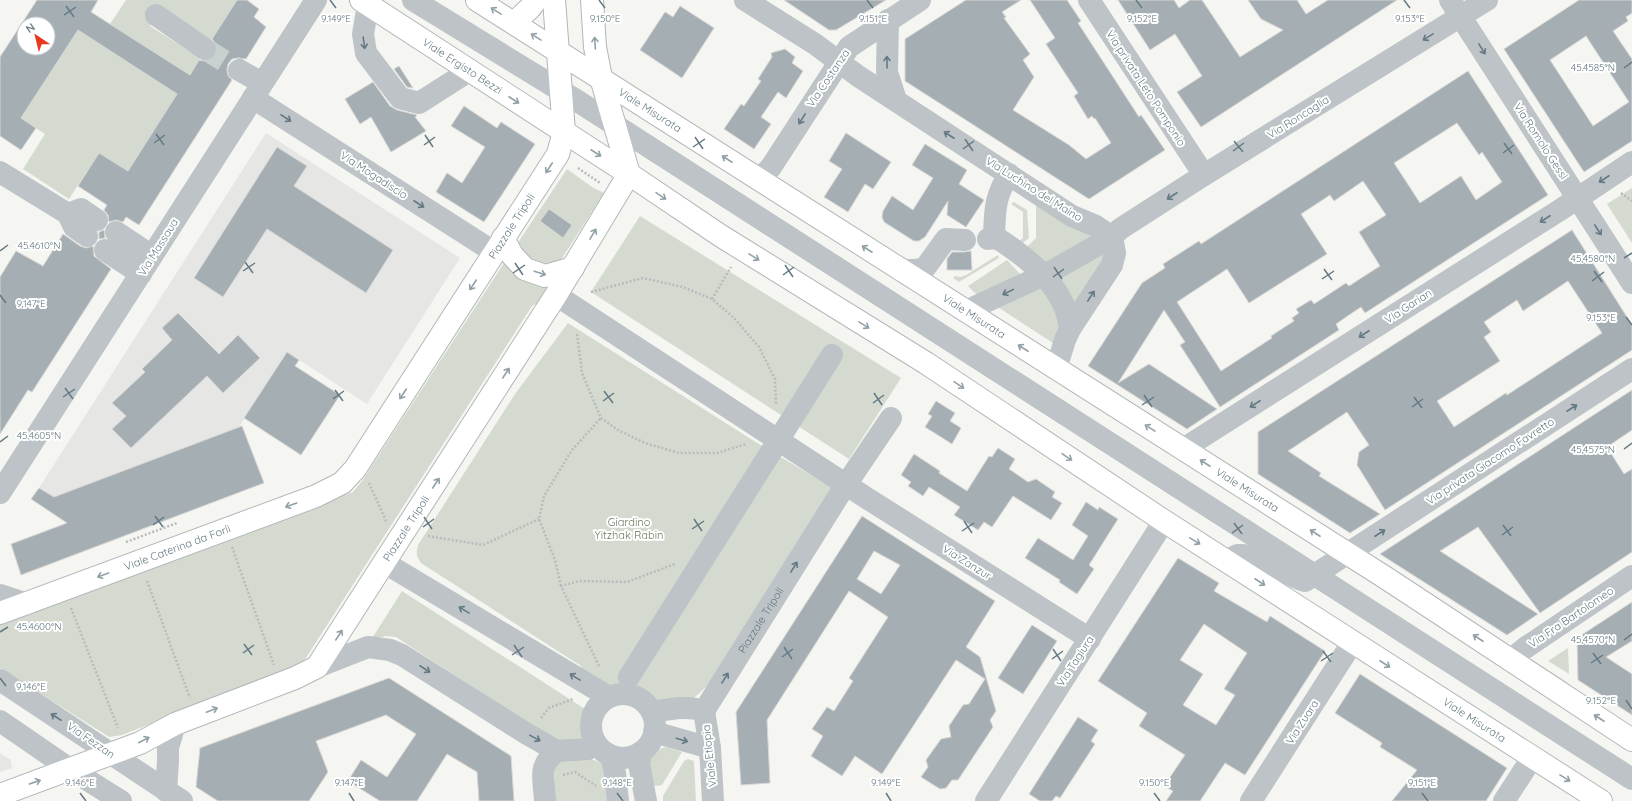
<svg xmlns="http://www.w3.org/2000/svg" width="1632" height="801" viewBox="0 0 1632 801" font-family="Quicksand,sans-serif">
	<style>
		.built { fill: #e6e7e5 }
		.green { fill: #d5dad0 }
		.building { fill: #a5afb3; stroke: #d7d6d4; fill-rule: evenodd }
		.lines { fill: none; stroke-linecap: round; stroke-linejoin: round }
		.minor-tunnel { stroke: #c9d0d0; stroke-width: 22; stroke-dasharray: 22 11; stroke-linecap: butt }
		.major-casing { stroke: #b1b7ba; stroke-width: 24 }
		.path { stroke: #b7bbbd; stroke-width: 2.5; stroke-dasharray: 2 2; stroke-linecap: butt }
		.minor { stroke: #bdc3c6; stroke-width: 22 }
		.major { stroke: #fff; stroke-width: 22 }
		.oneway { stroke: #92a1a8 }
		.oneway2 { stroke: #637983 }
		.ticks { fill: none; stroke: #637983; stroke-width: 1.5 }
		.labels { text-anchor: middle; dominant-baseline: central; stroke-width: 4; stroke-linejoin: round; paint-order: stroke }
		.street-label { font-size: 11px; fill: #637983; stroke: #fff }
		.park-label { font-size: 11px; fill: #6a7a62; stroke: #fff }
		.ticks-label { font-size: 10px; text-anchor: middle; fill: #637983; stroke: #fff; stroke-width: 4; stroke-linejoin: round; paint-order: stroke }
	</style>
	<rect width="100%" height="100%" fill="#f5f5f1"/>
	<path class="built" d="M266,133L460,258L367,404L287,352L239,427L54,497L39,488Z
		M0,753L11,760L12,768L0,772Z"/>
	<path class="green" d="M126,0H237L210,42L161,9L150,26L200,58L190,75L110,24Z
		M78,30L177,94L128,171L99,153L69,199L23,169L45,134L21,118Z
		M567,169L592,187L604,193L557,266H533L517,248L519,241Z
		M1632,188V243L1607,204Z
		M1014,202L1027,210L1029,238L1020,245L1018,242L1023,238V212L1011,204Z
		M1036,204L1096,236L1047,266L1024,250L1036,238Z
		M640,216L901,378L849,459L591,292Z
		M1106,248L1107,253L1075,308L1050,279Z
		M998,255L999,258L959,282L953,278L955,276L961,277L966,275Z
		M1007,260L1023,277L977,295L968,286Z
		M504,263L523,278L535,284L551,285L543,300L532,306L302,664L122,735L109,737L0,668V625L353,492L362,481Z
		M1040,287L1061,315L1059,347L993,304Z
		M568,323L754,441L831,487L708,685L694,698L660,704L641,692L632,689L605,688L583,674L581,666L421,563C416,556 416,552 418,545L515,394Z
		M402,591L585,709L581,723L582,737L579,741L559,743L396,637L386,636L371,640Z
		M1568,648L1569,674L1548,661Z
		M1531,659L1568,683L1560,685L1525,663Z
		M666,747L682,752L662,785L648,787L650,759L660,749Z
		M587,757L601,763L606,767L613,801H553L555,764L562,759Z
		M688,759L694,761L696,801H663V796L684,761Z"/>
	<path class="building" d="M37,0H98L91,12L190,75L199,60L204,61L210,60L215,56L217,50L216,44L212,39L237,0H247L259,9L254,17L266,27L246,59L238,58L232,59L228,64L227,70L228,76L232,80L139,225L126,217L123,222L116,220L109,222L108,215L104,210L107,205L78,186L99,153L128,171L177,94L78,30L21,118L36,128L21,150L0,136V57ZM24,24H48V48H24Z
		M784,0H886L836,30H829Z
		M966,0H1021L1002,12L1006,17L1004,18L1030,54L1023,60L1034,77L1013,110L1069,145L1086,159L1111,143L1095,118L1094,119L1092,116L1088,119L1074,96L1078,93L1046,44L1055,38L1030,0H1067L1081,21L1078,23L1139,117L1141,115L1165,150L1089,199L905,81V39Z
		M1118,0H1174L1179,8L1190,0H1202L1240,57L1283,30L1261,19L1248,0H1297L1306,14L1328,0H1397L1201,127L1177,92L1202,76L1175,34L1150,50Z
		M1579,0H1632V13L1626,17L1628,21L1613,31L1632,59V141L1584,172L1504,49ZM1586,36L1629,102L1593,126L1550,60Z
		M680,6L714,28L682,78L640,50L665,12L673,17Z
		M785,49L795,57L792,63L803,71L786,98L778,92L761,117L771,124L754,149L724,129L741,104L744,106L761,81L758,79L772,57L771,53Z
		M399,66L413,88L407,87L394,69Z
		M1468,71L1548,195L1365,313L1361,307L1349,315L1336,324L1339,330L1220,407L1180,345L1185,342L1164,310L1118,383L1149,364L1217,409L1187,429L1088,366L1142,283L1165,268L1163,264L1199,241L1201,244ZM1457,123L1479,155L1482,152L1502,182L1476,200L1461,176L1420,203L1394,163ZM1363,181L1386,215L1359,232L1380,266L1349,286L1346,283L1314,304L1311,300L1296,309L1299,313L1292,318L1294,321L1271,336L1272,338L1221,371L1177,302L1227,269L1249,303L1287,279L1327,254L1301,214L1330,195L1334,201Z
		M373,82L390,106L397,110L417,115L415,117L426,131L391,152L371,117L360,124L345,99Z
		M464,106L497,128L501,122L535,144L484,222L436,192L447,173L462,183L485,147L451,126Z
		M846,133L891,162L873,189L865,184L848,212L824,197L842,169L829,161Z
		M925,144L967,170L959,184L984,200L966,227L947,215L948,201L925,237L919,241H914L884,222L882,217L883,211L892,196L913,210L933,178L912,165Z
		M277,147L307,166L294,186L393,250L366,293L267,229L223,297L194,278Z
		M549,209L572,225L563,238L540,221Z
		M104,230L105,238L99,239V232Z
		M1572,230L1632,325V350L1385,510L1357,465L1359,452L1369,445L1347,412L1288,451L1321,473L1319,476L1380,514L1350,533L1258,474V432ZM1568,281L1602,333L1507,395L1506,393L1454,427L1437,401L1500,361L1484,337L1491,332L1484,322L1517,300L1523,311Z
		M63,234L80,246L86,248L93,246L94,256L111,269L32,392L28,390L0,434V277L16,251L43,266Z
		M971,251L972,270H947V259L952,252H964Z
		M178,313L219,354L238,335L260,358L223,393L207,376L131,448L112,429L126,416L112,403L145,372L142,369L172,340L162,328Z
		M287,352L299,360L295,366L340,395L301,455L244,418Z
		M1632,390V430L1607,447L1624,474L1632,469V552L1540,613L1478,527L1440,551L1538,614L1507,635L1380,554Z
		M936,401L955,413L950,421L961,428L952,444L925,427L932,416L928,414Z
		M242,426L264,483L21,575L11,544L67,523L31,499L39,488L54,497Z
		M998,448L1015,459L1009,469L1028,482L1036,479L1055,492L1052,497L1062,503L1051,520L1013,496L992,527L984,522L978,530L954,515L960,507L929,487L923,496L908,486L911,482L901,475L914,454L940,471L939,473L967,491L989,456L992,457Z
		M1086,502L1098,510L1099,507L1118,519L1089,565L1094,569L1077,594L1059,582L1060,580L1025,558L1038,538L1073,560L1088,536L1072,525Z
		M862,516L995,601L966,647L980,657L996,711L990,720L993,727L958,780H952L946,788L940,789L921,777L928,767L926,760L941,739L951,737L949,726L963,705L969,704L985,679L956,660L882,774L855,756L842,776L811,756L823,736L812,729L827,707L834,711L853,681L849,678L888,617L849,591L767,720L770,783L741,785L736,712ZM874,551L900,565L881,594L857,579Z
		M1178,558L1219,583L1214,591L1267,622L1270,616L1325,651L1245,775L1225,763L1200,801H1166L1173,791L1164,786L1185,755L1139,726L1147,713L1098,681ZM1204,624L1247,653L1224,689L1235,695L1216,725L1183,705L1203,674L1180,660Z
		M1632,602V641L1606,657L1632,674V715L1578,680L1577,638Z
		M1032,625L1057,641L1023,694L998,678Z
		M1360,674L1507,768L1486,801H1392L1417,770L1380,747L1382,743L1335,713Z
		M389,678L511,756L514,801H479L477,772L447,754L417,801H380L348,781L361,760L387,777L416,734L386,715L316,741L328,772L309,801H218L196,787L200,748Z
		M1078,717L1098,730L1091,741L1095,744L1060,798L1056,796L1052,801H1040L1029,794Z"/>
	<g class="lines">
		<path class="minor-tunnel" d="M205,49L239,70"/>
		<g class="major-casing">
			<g id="major">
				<path id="s2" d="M361,0L629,174L721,236L926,363L1164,521L1601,801"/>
				<path id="s3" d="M477,0L1386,578L1632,740"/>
				<path d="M514,23L530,8L536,0"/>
				<path d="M503,238L512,255L525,269L545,276L573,268"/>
				<path id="s4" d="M0,613L316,496L342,483L355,469L558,154L564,132L554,0"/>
				<path id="s5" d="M0,795L140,743L175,724L295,678L317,667L556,295L629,174L601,78L595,47L592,0"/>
			</g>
		</g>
		<path class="path" d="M578,168L600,183
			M1621,193L1632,201
			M591,292L643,278L683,287L712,299L734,318L759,347L775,379L776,404
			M712,299L731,267
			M577,334L582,373L601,418L618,430L645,443L679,453H717L746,444
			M369,483L387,523
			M428,536L483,545L539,519
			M126,542L177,523
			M232,547L274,665
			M147,581L190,698
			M561,586L555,560L539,519L544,496L572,450L601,418
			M71,608L118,728
			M599,666L561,586L579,581L627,582L675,564
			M541,718L549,708L573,699
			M563,775L575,772L596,786"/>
		<g class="minor">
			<path d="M413,0L576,100L1632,779"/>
			<path d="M745,0L815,44L858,76L1072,216L1096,226L1112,237"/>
			<path d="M1089,0L1204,175"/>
			<path d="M1450,0L1632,283"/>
			<path d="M368,5L363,34L366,53L400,98L419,103L469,71"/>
			<path d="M156,15L205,49"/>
			<path d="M888,20L887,72L896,100"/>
			<path d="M239,70L262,83"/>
			<path d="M253,98L494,252"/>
			<path d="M0,172L68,214L81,209L97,220"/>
			<path d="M759,180L771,167L849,47L920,0"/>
			<path d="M68,214L74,227L87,236"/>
			<path d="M116,232L152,256"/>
			<path d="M994,238C995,211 994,198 1009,174"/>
			<path d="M988,239L994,238L1000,240C1032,261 1066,289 1070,329"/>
			<path d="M105,250L141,274"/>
			<path d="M900,270H915L925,268L946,239L965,240"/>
			<path d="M556,295L865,497L1090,639"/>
			<path d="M966,311L1050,272L1112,237L1120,229L1204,175L1487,0"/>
			<path d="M1056,369L1065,340L1070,329L1112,265L1115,253L1112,237"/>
			<path d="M1183,449L1560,210L1632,162"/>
			<path d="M0,493L316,0"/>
			<path d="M1227,561C1230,559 1235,556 1238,555C1261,553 1284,576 1305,581L1632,369"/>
			<path d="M385,563L609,697"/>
			<path d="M0,595L27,604"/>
			<path d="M1510,660L1525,648L1632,576"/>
			<path d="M317,667L368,647L390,650L402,655L527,734L557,751L588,749L596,744"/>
			<path d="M629,677L832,355"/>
			<path d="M0,680L182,801"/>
			<circle cx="623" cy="726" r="32"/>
			<path id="s1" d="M704,711L839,495L891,418"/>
			<path d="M704,711L710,748L713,801"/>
			<path d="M652,712C670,709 687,705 704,711"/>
			<path d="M0,721L70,769L121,801"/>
			<path d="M654,732L710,748"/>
			<path d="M641,752L639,764L646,801"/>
			<path d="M611,756L615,773L618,801"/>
			<path d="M166,791L168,761V748L175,724"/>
			<path d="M545,801C544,779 537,766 557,751"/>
			<path d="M986,801L1164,521"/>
			<path d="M1251,801L1352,643"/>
			<path d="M1504,801L1532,758"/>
		</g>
		<use href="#major" class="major"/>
	</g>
	<defs><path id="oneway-shaft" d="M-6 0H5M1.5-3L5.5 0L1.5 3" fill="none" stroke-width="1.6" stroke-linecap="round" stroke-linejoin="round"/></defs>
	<g class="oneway">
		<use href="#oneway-shaft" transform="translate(496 11) rotate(-148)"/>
		<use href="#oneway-shaft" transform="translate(536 37) rotate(-148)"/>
		<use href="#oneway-shaft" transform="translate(595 43) rotate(-94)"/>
		<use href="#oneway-shaft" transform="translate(514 100) rotate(33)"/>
		<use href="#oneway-shaft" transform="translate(596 153) rotate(33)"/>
		<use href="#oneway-shaft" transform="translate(727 159) rotate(-147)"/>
		<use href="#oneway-shaft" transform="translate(549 168) rotate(123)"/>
		<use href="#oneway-shaft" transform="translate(661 196) rotate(34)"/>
		<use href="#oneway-shaft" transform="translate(593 234) rotate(-59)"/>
		<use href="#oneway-shaft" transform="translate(867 249) rotate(-147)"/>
		<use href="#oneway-shaft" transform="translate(754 257) rotate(32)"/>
		<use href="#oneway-shaft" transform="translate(540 273) rotate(18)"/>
		<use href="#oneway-shaft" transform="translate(473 285) rotate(123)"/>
		<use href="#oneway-shaft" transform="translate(864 325) rotate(32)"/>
		<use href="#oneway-shaft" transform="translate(1023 348) rotate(-147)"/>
		<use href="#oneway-shaft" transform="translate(506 373) rotate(-57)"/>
		<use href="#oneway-shaft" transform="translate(959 385) rotate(34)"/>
		<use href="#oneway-shaft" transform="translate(403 394) rotate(123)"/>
		<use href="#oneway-shaft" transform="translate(1150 428) rotate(-148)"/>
		<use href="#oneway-shaft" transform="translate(1067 457) rotate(34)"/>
		<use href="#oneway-shaft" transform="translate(1205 463) rotate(-147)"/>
		<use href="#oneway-shaft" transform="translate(436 483) rotate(-57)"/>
		<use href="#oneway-shaft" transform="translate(291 505) rotate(160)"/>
		<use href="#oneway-shaft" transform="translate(1315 533) rotate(-147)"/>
		<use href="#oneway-shaft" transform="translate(1195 541) rotate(32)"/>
		<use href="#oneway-shaft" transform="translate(103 575) rotate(160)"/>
		<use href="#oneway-shaft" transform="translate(1260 582) rotate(33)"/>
		<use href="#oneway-shaft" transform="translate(339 635) rotate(-57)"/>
		<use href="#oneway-shaft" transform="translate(1478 638) rotate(-147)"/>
		<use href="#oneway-shaft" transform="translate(1385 664) rotate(33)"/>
		<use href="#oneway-shaft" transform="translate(212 710) rotate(-21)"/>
		<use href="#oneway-shaft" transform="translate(1599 718) rotate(-147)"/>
		<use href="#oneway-shaft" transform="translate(144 740) rotate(-27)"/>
		<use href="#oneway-shaft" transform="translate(1565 778) rotate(32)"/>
		<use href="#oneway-shaft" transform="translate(35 782) rotate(-19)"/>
	</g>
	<g class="oneway2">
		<use href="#oneway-shaft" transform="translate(1428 37) rotate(148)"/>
		<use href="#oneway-shaft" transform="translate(364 43) rotate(82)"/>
		<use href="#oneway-shaft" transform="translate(1482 49) rotate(58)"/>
		<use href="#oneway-shaft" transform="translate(887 62) rotate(-91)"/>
		<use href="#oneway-shaft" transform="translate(286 118) rotate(33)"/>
		<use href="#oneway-shaft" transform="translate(802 119) rotate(122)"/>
		<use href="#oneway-shaft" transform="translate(949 135) rotate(-147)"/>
		<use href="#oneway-shaft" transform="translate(1604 179) rotate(147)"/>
		<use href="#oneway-shaft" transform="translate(1172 196) rotate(147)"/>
		<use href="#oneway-shaft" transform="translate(419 204) rotate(33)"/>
		<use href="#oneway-shaft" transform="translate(1545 219) rotate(147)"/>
		<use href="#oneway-shaft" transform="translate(1598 230) rotate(57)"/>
		<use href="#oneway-shaft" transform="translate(1008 292) rotate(154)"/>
		<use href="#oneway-shaft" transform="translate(1091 296) rotate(-57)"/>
		<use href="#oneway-shaft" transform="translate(1364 334) rotate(147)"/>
		<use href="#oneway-shaft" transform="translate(1255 404) rotate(147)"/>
		<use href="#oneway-shaft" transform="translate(1572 408) rotate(-33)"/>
		<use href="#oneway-shaft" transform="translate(1380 533) rotate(-33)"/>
		<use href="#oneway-shaft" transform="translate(794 567) rotate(-58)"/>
		<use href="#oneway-shaft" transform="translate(464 610) rotate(-149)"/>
		<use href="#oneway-shaft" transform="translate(425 669) rotate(33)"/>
		<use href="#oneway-shaft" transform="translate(575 677) rotate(-149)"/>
		<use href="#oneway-shaft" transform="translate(725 678) rotate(-58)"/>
		<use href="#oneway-shaft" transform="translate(56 717) rotate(-147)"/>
		<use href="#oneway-shaft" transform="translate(535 738) rotate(29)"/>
		<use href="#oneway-shaft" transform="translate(682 740) rotate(16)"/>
	</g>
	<path class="ticks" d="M330,0L336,8M599,0L605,8M867,0L873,8M1136,0L1142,8M1404,0L1410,8M66,6L74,17M64,15L76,7M1624,68L1632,62M156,134L164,145M425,135L433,147M695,137L703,149M965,139L973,151M1234,141L1243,152M154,143L165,135M1504,143L1512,154M424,145L435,137M693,147L705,139M963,149L974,141M1233,151L1244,143M1503,153L1514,145M0,251L8,245M1624,258L1632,253M245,262L253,273M515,263L523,275M785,265L793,277M1054,267L1062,279M1324,269L1332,280M243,271L255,263M1594,271L1602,282M513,273L525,265M783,275L794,267M1053,277L1064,269M1322,279L1334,271M1592,281L1604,272M0,295L6,303M1626,317L1632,325M65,388L73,399M335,390L343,401M604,391L613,403M874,393L882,405M1144,395L1152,407M63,397L75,389M1414,397L1422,408M333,399L344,391M603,401L614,393M873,403L884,395M1142,405L1154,397M1412,407L1423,399M0,442L8,436M1624,449L1632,443M155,516L163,527M424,517L432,529M694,519L702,531M964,521L972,533M1234,523L1242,534M153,525L164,517M1503,525L1511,536M423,527L434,519M692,529L704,521M962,531L974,523M1232,533L1243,525M1502,535L1513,527M0,632L8,627M1624,640L1632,634M244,644L252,655M514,645L522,657M784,647L792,659M1053,649L1061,661M1323,651L1331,662M243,653L254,645M1593,653L1601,664M512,655L524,647M782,657L793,649M1052,659L1063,651M1321,661L1333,653M1591,663L1603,655M0,678L6,686M1626,700L1632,709M80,793L86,801M349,793L354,801M617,793L623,801M886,793L891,801M1154,793L1160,801M1422,793L1428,801"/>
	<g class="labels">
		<g class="street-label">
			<text stroke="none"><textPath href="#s2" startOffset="121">Viale Ergisto Bezzi</textPath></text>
			<text transform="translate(828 78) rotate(-56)">Via Costanza</text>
			<text transform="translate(1146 88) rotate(57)">Via privata Leto Pomponio</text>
			<text stroke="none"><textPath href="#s3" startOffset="205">Viale Misurata</textPath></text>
			<text transform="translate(1298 117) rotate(-32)">Via Roncaglia</text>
			<text transform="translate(1541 141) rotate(57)">Via Romolo Gessi</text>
			<text transform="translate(374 175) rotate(33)">Via Mogadiscio</text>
			<text transform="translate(1034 189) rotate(32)">Via Luchino del Maino</text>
			<text stroke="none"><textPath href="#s4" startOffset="674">Piazzale Tripoli</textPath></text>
			<text transform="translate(158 247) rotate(-58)">Via Massaua</text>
			<text transform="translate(1408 306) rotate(-33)">Via Garian</text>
			<text stroke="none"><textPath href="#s3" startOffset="589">Viale Misurata</textPath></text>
			<text transform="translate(1490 461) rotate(-33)">Via privata Giacomo Favretto</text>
			<text stroke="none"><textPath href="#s3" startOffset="913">Viale Misurata</textPath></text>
			<text stroke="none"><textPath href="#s5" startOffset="507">Piazzale Tripoli</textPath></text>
			<text stroke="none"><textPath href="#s4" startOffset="189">Viale Caterina da Forlì</textPath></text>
			<text transform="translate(967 562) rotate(32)">Via Zanzur</text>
			<text transform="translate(1571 617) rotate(-34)">Via Fra Bartolomeo</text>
			<text stroke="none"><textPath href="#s1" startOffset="107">Piazzale Tripoli</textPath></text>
			<text transform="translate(1075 661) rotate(-57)">Via Tagiura</text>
			<text stroke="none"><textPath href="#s2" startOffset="1326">Viale Misurata</textPath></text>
			<text transform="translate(1302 722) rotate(-57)">Via Zuara</text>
			<text transform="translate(91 740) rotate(34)">Via Fezzan</text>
			<text transform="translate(709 756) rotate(-96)">Viale Etiopia</text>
		</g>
		<g class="park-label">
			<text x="629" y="522">Giardino<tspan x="629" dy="13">Yitzhak Rabin</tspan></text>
		</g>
	</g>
	<g class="ticks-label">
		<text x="605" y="22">9.150°E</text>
		<text x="1142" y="22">9.152°E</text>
		<text x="336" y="22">9.149°E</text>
		<text x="873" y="22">9.151°E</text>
		<text x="1410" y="22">9.153°E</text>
		<text x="1593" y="71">45.4585°N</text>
		<text x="39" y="249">45.4610°N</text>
		<text x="1593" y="262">45.4580°N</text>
		<text x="31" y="307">9.147°E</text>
		<text x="1601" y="321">9.153°E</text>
		<text x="39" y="439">45.4605°N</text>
		<text x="1593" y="453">45.4575°N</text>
		<text x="39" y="630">45.4600°N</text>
		<text x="1593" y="643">45.4570°N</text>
		<text x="31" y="690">9.146°E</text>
		<text x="1601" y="704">9.152°E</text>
		<text x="80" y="786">9.146°E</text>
		<text x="349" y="786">9.147°E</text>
		<text x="617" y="786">9.148°E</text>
		<text x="886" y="786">9.149°E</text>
		<text x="1154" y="786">9.150°E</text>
		<text x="1422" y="786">9.151°E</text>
	</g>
	<g transform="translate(36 36) rotate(325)"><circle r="19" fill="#ffffff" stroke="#c1c9cd"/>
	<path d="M0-3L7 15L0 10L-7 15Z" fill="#e73920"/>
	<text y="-6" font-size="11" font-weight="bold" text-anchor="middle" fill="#637983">N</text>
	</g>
</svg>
